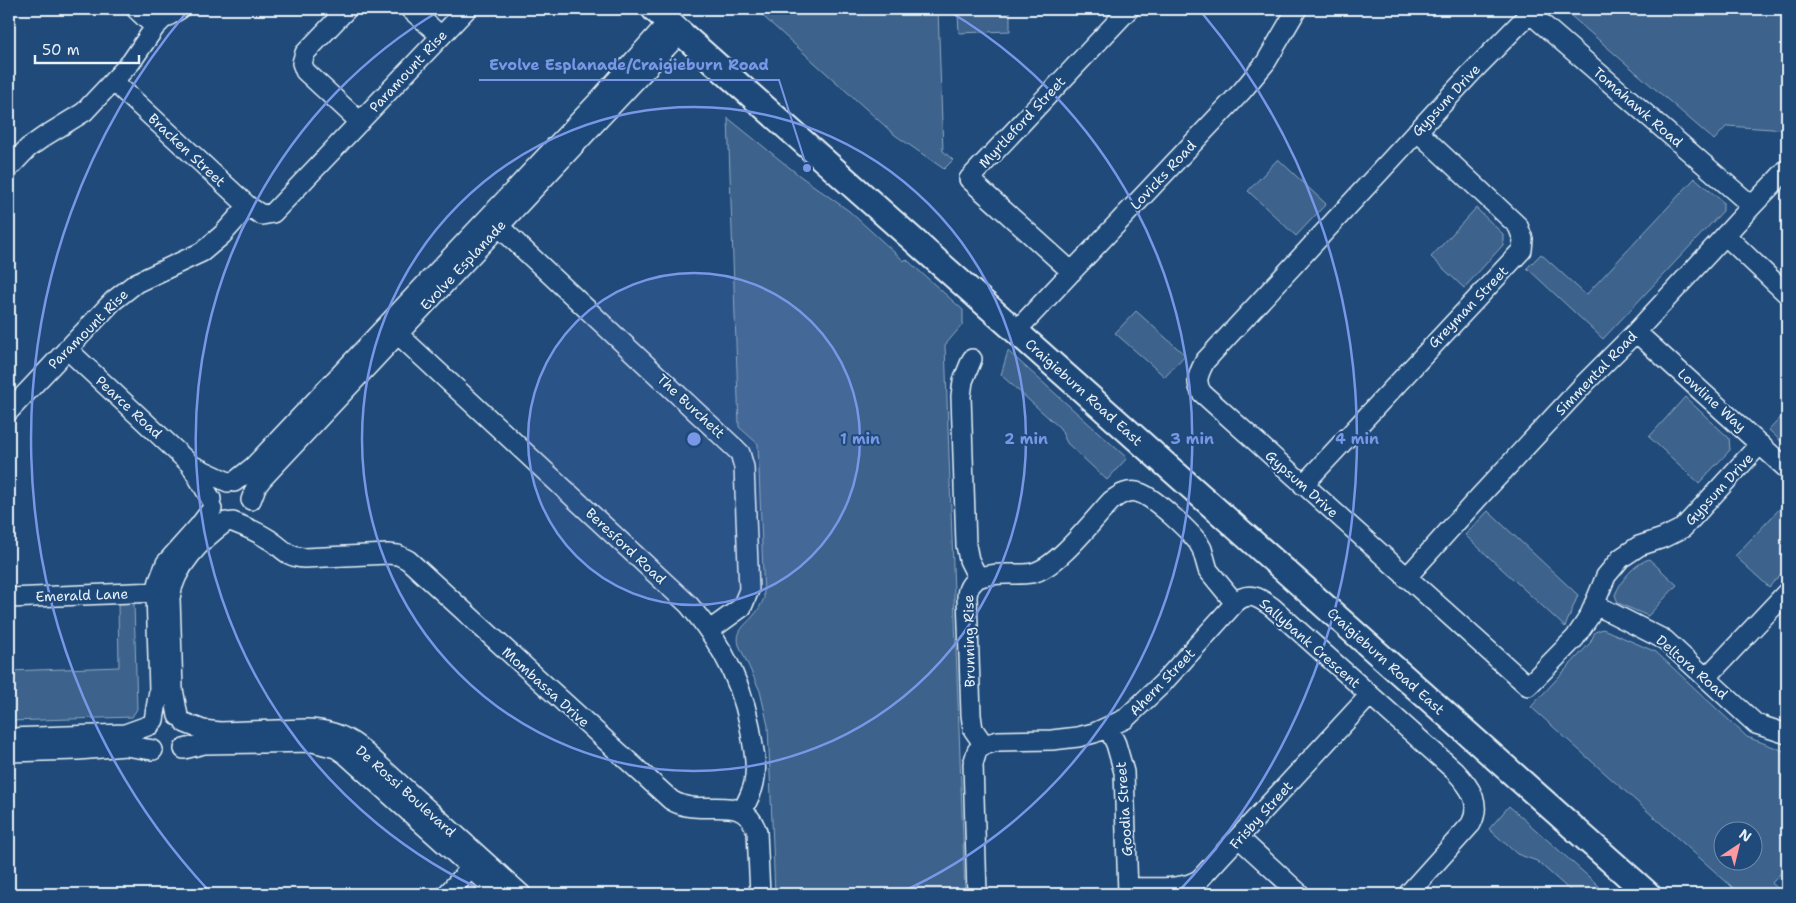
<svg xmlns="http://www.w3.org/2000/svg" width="1796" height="903" viewBox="0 0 1796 903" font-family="'Shantell Sans',sans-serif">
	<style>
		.green { fill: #3c628c; stroke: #92aac2; fill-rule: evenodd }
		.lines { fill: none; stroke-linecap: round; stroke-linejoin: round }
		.minor-casing { stroke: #e8f1f8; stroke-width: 22 }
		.major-casing { stroke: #e8f1f8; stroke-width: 28 }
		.minor { stroke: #1f4a7a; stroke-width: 19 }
		.major { stroke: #1f4a7a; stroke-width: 24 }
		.ring { fill: none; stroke: #7897e6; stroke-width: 2.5 }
		.labels { text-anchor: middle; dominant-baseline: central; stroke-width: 4; stroke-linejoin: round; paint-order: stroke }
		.street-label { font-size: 14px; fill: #e8f1f8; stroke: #1f4a7a }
		.centre { fill: #7897e6; stroke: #1f4a7a; stroke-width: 2.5 }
		.ring-label { font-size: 15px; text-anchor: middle; font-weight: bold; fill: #7897e6; stroke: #1f4a7a; stroke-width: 4; stroke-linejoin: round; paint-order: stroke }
		.leader { fill: none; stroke: #7897e6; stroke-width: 2 }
		.callout-dot { fill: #7897e6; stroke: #1f4a7a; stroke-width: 2 }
		.callout-label { font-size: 15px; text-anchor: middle; font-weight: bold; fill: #7897e6; stroke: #1f4a7a; stroke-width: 4; stroke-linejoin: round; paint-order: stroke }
	</style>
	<rect width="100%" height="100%" fill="#1f4a7a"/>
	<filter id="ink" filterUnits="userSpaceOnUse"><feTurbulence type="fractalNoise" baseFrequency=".02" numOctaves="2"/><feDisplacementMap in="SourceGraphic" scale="10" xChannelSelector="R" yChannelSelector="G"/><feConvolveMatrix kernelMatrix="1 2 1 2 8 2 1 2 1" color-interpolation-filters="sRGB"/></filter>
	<g filter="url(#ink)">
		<path class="green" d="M755,9H938L943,151L953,160L944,169L895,135Z
			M1563,9H1787V130L1727,126L1714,140Z
			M1010,11V31L959,33L958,13Z
			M728,118L800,176L849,211L904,261L906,259L963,310V324L945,345L965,894H775L768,726L760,691L739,645C735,630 746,625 754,615C759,610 761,604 764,598L758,444L739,427Z
			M1278,159L1326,204L1296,236L1248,191Z
			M1695,178L1723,202V211L1603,339L1527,268L1541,254L1586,295Z
			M1476,208L1503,234V245L1464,288L1431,257Z
			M1136,311L1185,355L1165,377L1115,333Z
			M1008,351L1127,458L1107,480L1067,443L1060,428L1001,375Z
			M1685,397L1729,438L1730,450L1699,483L1649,437Z
			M1787,411V447L1769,430Z
			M1787,501V567L1769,587L1735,556Z
			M1488,511L1578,595L1565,627L1465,535Z
			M1649,559L1677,585L1648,616L1618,603L1615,595C1621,580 1634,564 1649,559Z
			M134,602L137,709L132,717L9,721V671L119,667L118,603Z
			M1603,629L1656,652L1747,737L1787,752V866L1772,883L1784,894H1740L1531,707L1590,643L1595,632ZM1724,830H1754V860H1724Z
			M1509,806L1599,886V894H1574L1537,861L1517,854L1489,829Z"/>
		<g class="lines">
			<g class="minor-casing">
				<path id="minor" d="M136,9L155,27
					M347,9L305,53L302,63L305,71L360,122
					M410,9L441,36
					M1525,9L1752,206
					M1530,13L1473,71L1205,361C1199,373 1194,381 1202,393L1528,686L1575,638L1589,617L1606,576L1621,558L1639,546L1663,538L1683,528L1760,444
					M113,81L248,206L262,215L273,213L467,9
					M9,168L28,148L45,136L84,112L131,62L155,27L163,19L180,9
					M490,218L740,453L744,467L749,590L742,607L710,630
					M1725,235L1787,294
					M1072,272L969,179L1129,9
					M388,325L689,605C724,646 746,690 753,745C755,757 757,770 754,783C752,793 747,802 742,811
					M1016,331L1242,91L1266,62L1297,9
					M1636,332L1787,469
					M67,349L190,464L211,499
					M972,359L963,381L961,396L966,545L969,560L978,578C971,583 967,589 967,597L971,715L973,729L984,745L977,751L973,764L977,894
					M9,411L113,301L136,283L202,252L222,235L248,206
					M191,465L228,482
					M234,482L253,467L597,102L668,22
					M1303,485L1522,250L1523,239L1518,226L1417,131
					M251,500L256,487L262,479L680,33
					M233,522C246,527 258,532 270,540C283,548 286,557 304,558L388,554L398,555L408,560L671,800C702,820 743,789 757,832L760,894
					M978,578C995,571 1014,576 1032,573C1057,568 1093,520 1111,501C1120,494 1129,489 1140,493C1155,498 1188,530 1198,542L1202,549L1208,570L1235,603C1248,590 1260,598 1272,607L1455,771C1470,787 1482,803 1471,824L1408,894
					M1406,578L1480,496L1586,382L1636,332L1752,206L1787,169
					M9,598L156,592
					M1594,604L1665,640L1756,724L1787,734
					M1706,678L1787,592
					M178,716L173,689L170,598C174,567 202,539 226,522
					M154,720L159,691L156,592L159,581L166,563L199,526L212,509
					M185,723L203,730L220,732L306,729C326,729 342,734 358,746L521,894
					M1108,727L1116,744L1124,772L1128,894
					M9,738L125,734L150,725
					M984,745L998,741L1052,740L1078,737L1094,733L1125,719L1162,684L1235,603
					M184,749L204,744L313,742L336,748L345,754L500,894
					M9,752L78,750L126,746L153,750
					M1239,838L1300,894
					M1128,888C1149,887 1183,891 1200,879L1370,695
					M447,894L471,868"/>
			</g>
			<g class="major-casing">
				<path id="major" d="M654,9L1648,894"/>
			</g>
			<use href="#minor" class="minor"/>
			<use href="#major" class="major"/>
		</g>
	</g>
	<circle cx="694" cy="439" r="166" fill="#7897e6" fill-opacity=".12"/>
	<g class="ring">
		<circle cx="694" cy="439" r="166"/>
		<circle cx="694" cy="439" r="332"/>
		<path d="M491 894A498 498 0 0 1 441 10M947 10A498 498 0 0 1 897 894"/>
		<path d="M209 891A663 663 0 0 1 186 13M1202 13A663 663 0 0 1 1179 891"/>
	</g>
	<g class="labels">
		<g class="street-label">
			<text transform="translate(408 71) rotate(-47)">Paramount Rise</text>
			<text transform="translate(1446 100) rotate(-47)">Gypsum Drive</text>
			<text transform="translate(1638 107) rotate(41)">Tomahawk Road</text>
			<text transform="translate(1022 122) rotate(-47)">Myrtleford Street</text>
			<text transform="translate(187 150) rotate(43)">Bracken Street</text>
			<text transform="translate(1163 175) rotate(-47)">Lovicks Road</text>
			<text transform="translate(463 265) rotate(-47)">Evolve Esplanade</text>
			<text transform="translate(1468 307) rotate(-46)">Greyman Street</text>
			<text transform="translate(88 329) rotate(-45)">Paramount Rise</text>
			<text transform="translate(1596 373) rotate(-46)">Simmental Road</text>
			<text transform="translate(1084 392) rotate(42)">Craigieburn Road East</text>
			<text transform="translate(1712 400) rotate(42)">Lowline Way</text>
			<text transform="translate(691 406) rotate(43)">The Burchett</text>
			<text transform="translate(129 407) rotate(43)">Pearce Road</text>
			<text transform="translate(1302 484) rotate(42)">Gypsum Drive</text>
			<text transform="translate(1719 489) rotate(-47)">Gypsum Drive</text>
			<text transform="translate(626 546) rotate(43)">Beresford Road</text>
			<text transform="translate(82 595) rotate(-2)">Emerald Lane</text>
			<text transform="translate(969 641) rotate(-91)">Brunning Rise</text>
			<text transform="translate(1310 643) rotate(41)">Sallybank Crescent</text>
			<text transform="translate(1386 661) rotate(42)">Craigieburn Road East</text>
			<text transform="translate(1692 667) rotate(41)">Deltora Road</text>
			<text transform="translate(1162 682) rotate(-46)">Ahern Street</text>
			<text transform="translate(546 687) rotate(42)">Mombassa Drive</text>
			<text transform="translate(406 791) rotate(42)">De Rossi Boulevard</text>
			<text transform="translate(1124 809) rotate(-94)">Goodia Street</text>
			<text transform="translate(1261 815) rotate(-48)">Frisby Street</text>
		</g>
	</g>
	<circle cx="694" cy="439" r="8" class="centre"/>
	<g class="ring-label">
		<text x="860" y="444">1 min</text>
		<text x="1026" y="444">2 min</text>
		<text x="1192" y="444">3 min</text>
		<text x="1357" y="444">4 min</text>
	</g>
	<path class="leader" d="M807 168L779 80H479"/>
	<circle class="callout-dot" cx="807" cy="168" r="5"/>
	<g class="callout-label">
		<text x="629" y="70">Evolve Esplanade/Craigieburn Road</text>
	</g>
	<rect width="1796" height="903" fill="none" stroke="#1f4a7a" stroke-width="30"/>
	<rect x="15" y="15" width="1766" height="873" fill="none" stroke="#e8f1f8" stroke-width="2" filter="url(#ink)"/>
	<g transform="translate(1738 846) rotate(35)"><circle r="24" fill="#1f4a7a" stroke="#6f8dac"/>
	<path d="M0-4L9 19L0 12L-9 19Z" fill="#ff9aa2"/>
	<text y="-8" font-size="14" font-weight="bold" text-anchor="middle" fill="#e8f1f8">N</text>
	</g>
	<path d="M35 55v8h104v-8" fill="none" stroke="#e8f1f8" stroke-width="2.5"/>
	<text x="42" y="55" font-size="15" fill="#e8f1f8" stroke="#1f4a7a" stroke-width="4" paint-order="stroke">50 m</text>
</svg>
